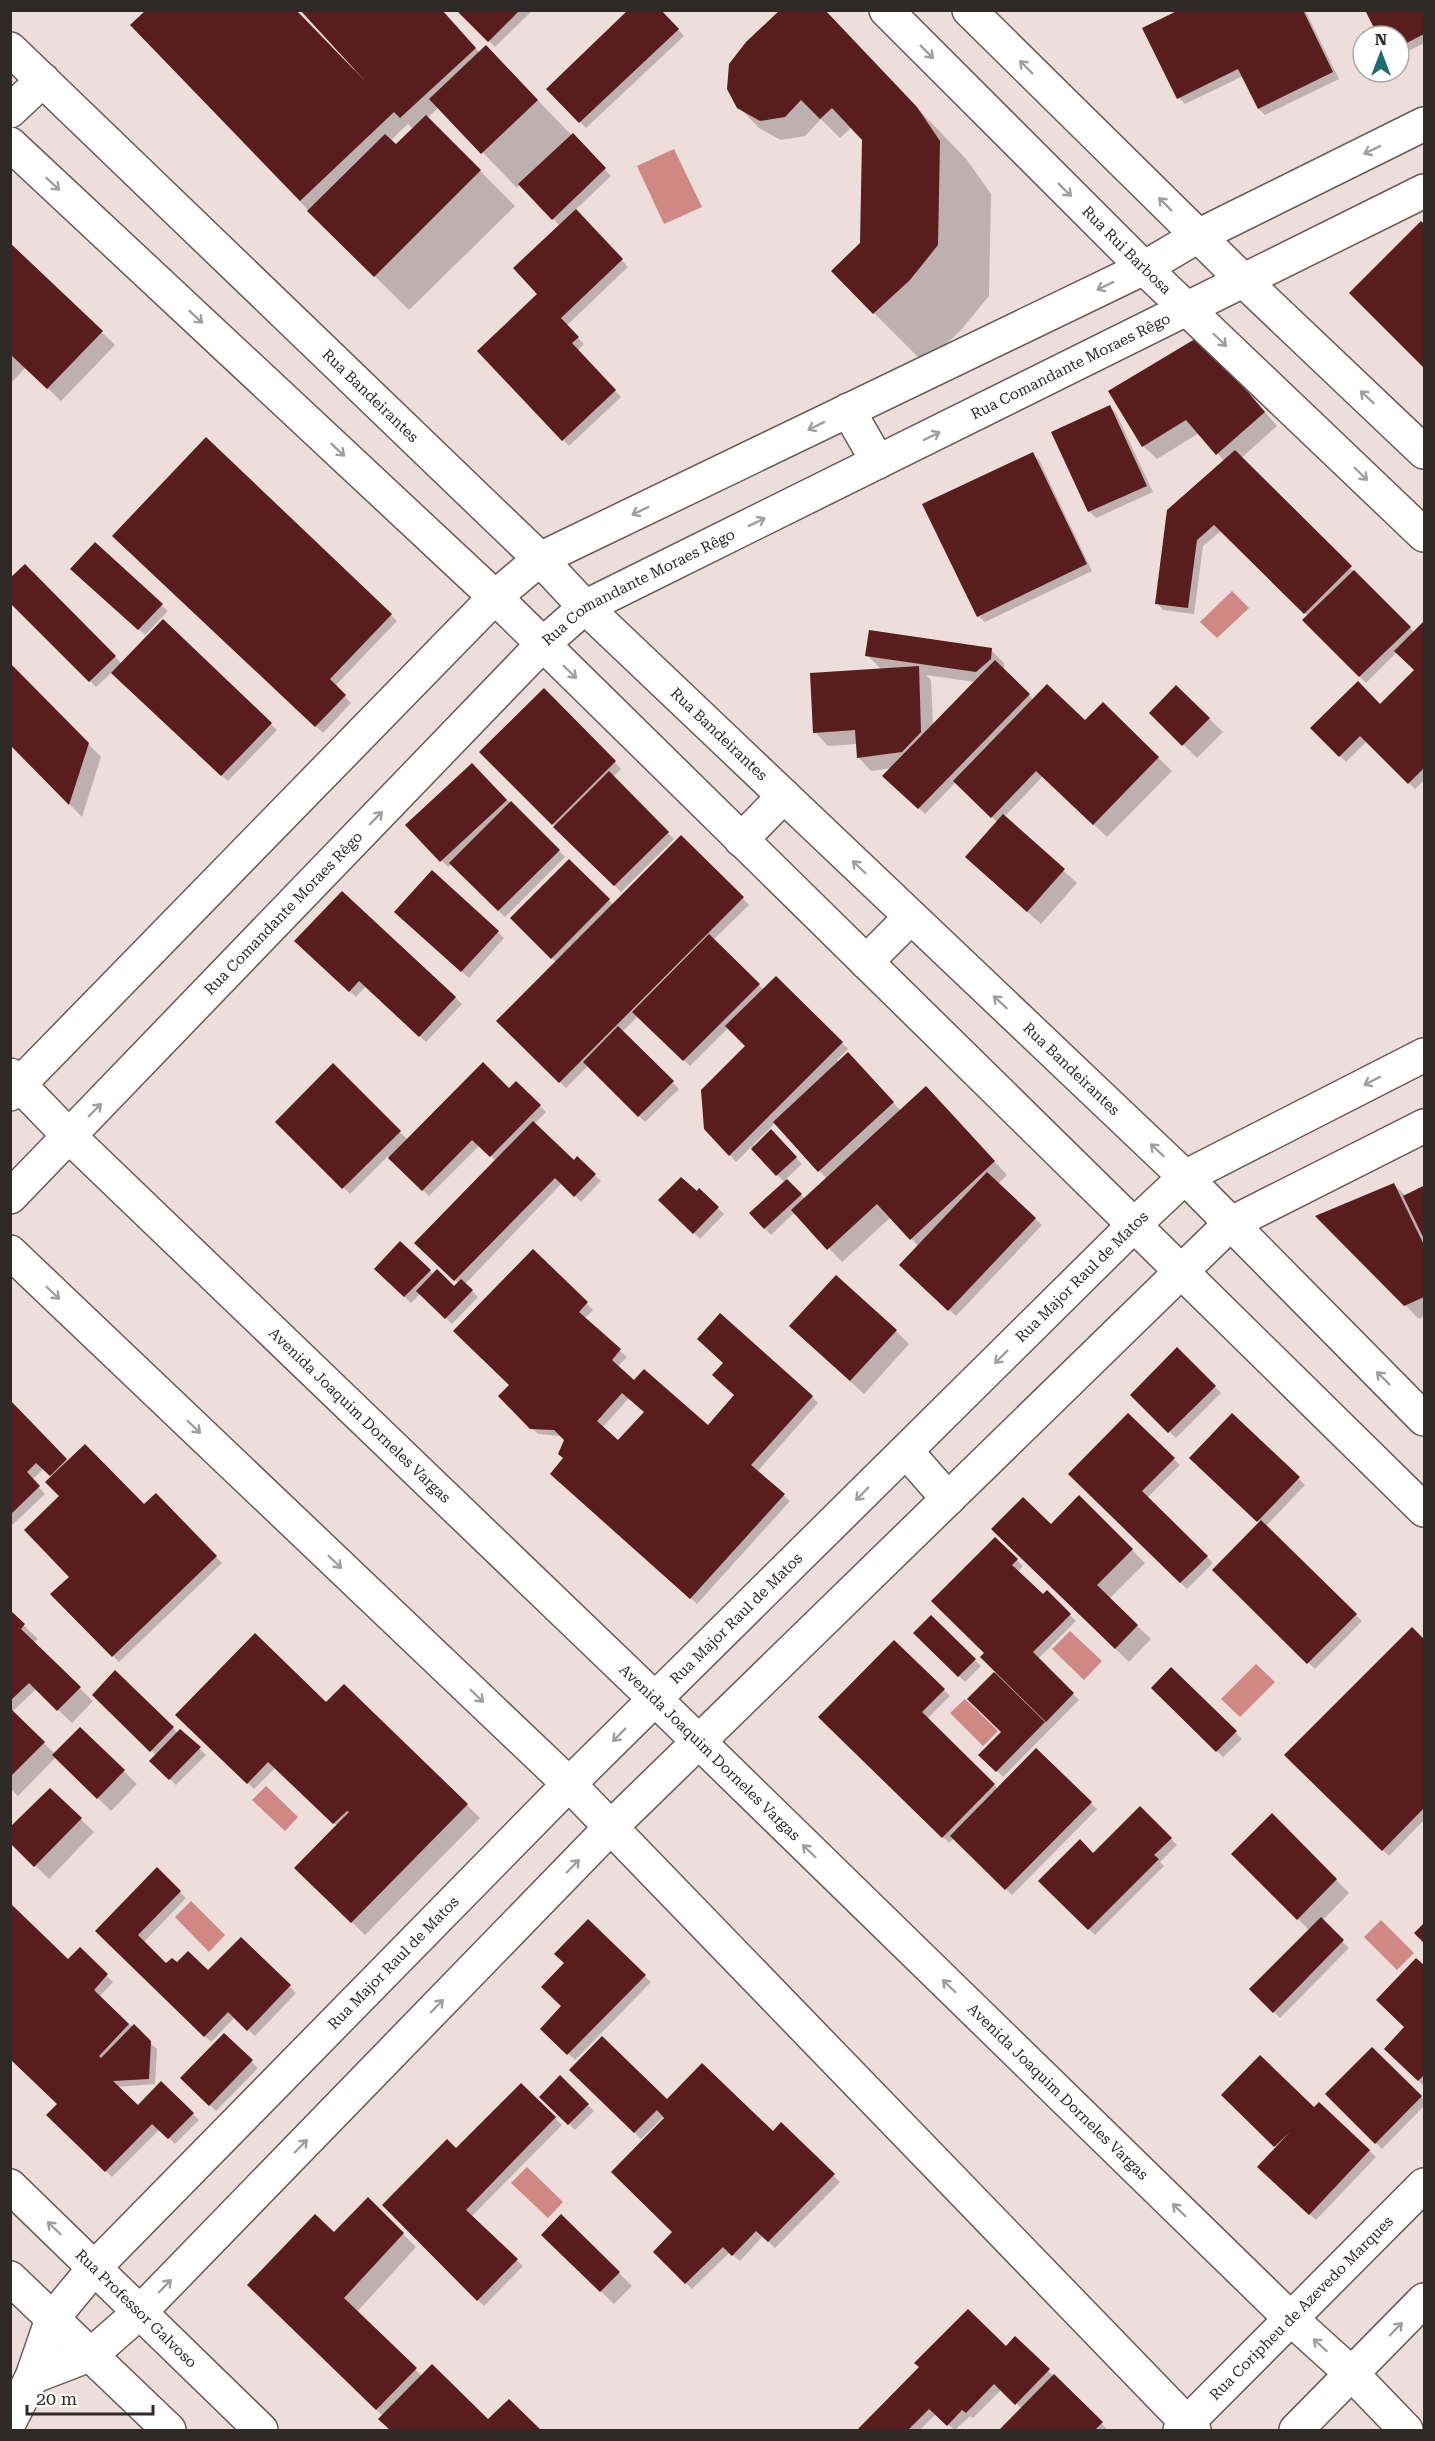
<svg xmlns="http://www.w3.org/2000/svg" width="1435" height="2441" viewBox="0 0 1435 2441" font-family="'Roboto Serif',serif">
	<style>
		.water { fill: #cf8883 }
		.shadow { fill: #0003; fill-rule: evenodd }
		.building { fill: #581d1c; fill-rule: evenodd }
		.lines { fill: none; stroke-linecap: round; stroke-linejoin: round }
		.minor-casing { stroke: #675a58; stroke-width: 36 }
		.minor { stroke: #fff; stroke-width: 33 }
		.oneway { stroke: #a19f9e }
		.labels { text-anchor: middle; dominant-baseline: central; stroke-width: 6; stroke-linejoin: round; paint-order: stroke }
		.street-label { font-size: 15px; fill: #2f2928; stroke: #fff }
	</style>
	<rect width="100%" height="100%" fill="#eddddb"/>
	<path class="water" d="M674,149L702,207L664,224L637,166Z
		M1232,591L1249,608L1217,638L1200,622Z
		M1070,1631L1102,1661L1084,1680L1052,1649Z
		M1256,1664L1275,1682L1240,1717L1221,1699Z
		M965,1699L998,1731L983,1746L950,1713Z
		M266,1786L298,1817L285,1831L252,1800Z
		M191,1901L225,1935L209,1952L175,1917Z
		M1381,1920L1414,1953L1397,1970L1364,1937Z
		M527,2167L563,2202L548,2218L511,2183Z"/>
	<path class="shadow" d="M441,10L480,53L520,82L611,176L575,210L628,267L566,326L584,344L577,351L621,397L569,446L479,351L539,294L560,226L520,184L517,188L439,107L427,118L515,206L409,310L309,211L132,25L352,71ZM408,124L413,129L396,146L390,141Z
		M458,10H533L495,47Z
		M660,10L684,36L586,128L548,89Z
		M1182,10H1305L1339,79L1265,115L1259,109L1243,76L1185,104L1179,98Z
		M1367,10H1424V43L1399,56V36H1379Z
		M897,87L967,160L991,194L989,296L960,331L925,364L874,313L861,244L863,139L852,127L840,138L821,119L805,136L781,140L759,128L739,107Z
		M1421,223L1424,226V366L1351,293Z
		M10,245L115,345L61,401L26,367L10,384Z
		M1213,351L1277,426L1241,458L1415,633L1424,623V780L1415,789L1367,741L1346,762L1312,728L1380,706L1416,670L1397,652L1366,683L1304,620L1308,616L1221,531L1203,546L1194,614L1163,610L1157,603L1225,462L1199,433L1157,459L1143,446Z
		M1110,407L1116,413L1153,492L1096,518L1089,511Z
		M206,439L397,621L335,686L351,703L323,733L114,536Z
		M1032,454L1039,460L1092,571L985,622L978,616Z
		M25,566L122,664L163,621L277,730L228,781L112,672L96,687L10,600Z
		M78,575L161,605L168,611L145,635Z
		M991,650L1004,663V670L1034,700L1085,723L1103,704L1172,771L1107,837L1043,776L1004,817L1077,883L1041,924L980,870L998,823L956,782L925,814L884,776L892,768L871,771L858,757L857,744L828,746L815,732L881,669L867,655ZM926,675L975,682L933,726L931,680Z
		M10,664L101,757L82,817L10,743Z
		M1176,687L1223,732L1197,758L1151,713Z
		M544,691L621,769L613,777L674,839L621,892L481,752Z
		M472,765L565,857L505,917L452,864L448,867L408,825Z
		M681,837L749,905L713,940L764,990L776,978L848,1049L837,1060L839,1062L848,1054L901,1111L939,1102L1007,1175L998,1184L1042,1225L956,1316L901,1265L919,1247L891,1217L842,1262L795,1212L771,1235L751,1214L785,1183L751,1147L736,1162L706,1129L747,1046L729,1027L690,1066L638,1016L622,1032L679,1089L645,1122L588,1066L566,1088L498,1021L556,962L512,918L569,861L614,905ZM775,1123L827,1179L805,1199L786,1179L802,1164L777,1138L755,1147L753,1145Z
		M342,893L462,1004L426,1042L366,986L356,997L297,941Z
		M402,918L498,932L504,938L469,978Z
		M333,1066L408,1140L509,1090L516,1083L546,1112L534,1124L574,1162L578,1158L601,1181L581,1202L562,1183L465,1284L478,1297L452,1324L420,1294L411,1303L376,1269L400,1243L434,1275L454,1288L459,1284L416,1243L496,1161L480,1145L429,1196L388,1156L350,1194L277,1122Z
		M1394,1185L1406,1196L1424,1190V1316L1419,1319L1318,1217Z
		M699,1191L724,1214L700,1239L660,1200Z
		M534,1251L593,1310L584,1319L627,1357L617,1367L634,1382L708,1427L812,1397L818,1403L757,1472L790,1501L697,1604L558,1480L565,1459L566,1440L562,1436L538,1434L501,1396L511,1385ZM629,1398L645,1412L618,1443L602,1428Z
		M896,1331L909,1344L864,1394L804,1339Z
		M1177,1350L1221,1393L1176,1438L1132,1395Z
		M10,1402L68,1462L144,1506L156,1495L222,1563L119,1662L52,1594L71,1577L61,1496L53,1477L44,1468L32,1480L45,1494L10,1527Z
		M1128,1415L1180,1465L1147,1498L1213,1563L1187,1589L1070,1474Z
		M1232,1415L1305,1485L1265,1527L1362,1621L1315,1669L1214,1570L1260,1523L1191,1458Z
		M1079,1497L1145,1563L1109,1599L1151,1639L1129,1662L993,1529L1051,1526Z
		M995,1539L1023,1566L1017,1572L1043,1597L1047,1593L1076,1621L1038,1659L1079,1700L1003,1777L981,1755L1003,1732L969,1699L997,1671L986,1653Z
		M10,1612L38,1639L33,1643L93,1701L72,1723L36,1689L12,1712L55,1754L80,1729L137,1784L111,1811L56,1757L18,1796L10,1788Z
		M931,1618L981,1666L965,1682L916,1633Z
		M1412,1629L1424,1641V1820L1389,1856L1286,1755Z
		M894,1642L950,1696L927,1719L998,1789L1036,1750L1097,1809L1012,1895L954,1838L949,1843L820,1717Z
		M1171,1670L1242,1739L1223,1757L1153,1688Z
		M115,1672L178,1733L180,1731L206,1755L176,1785L151,1761L156,1755L94,1695Z
		M326,1704L467,1805L480,1818L365,1935L297,1868L337,1826L276,1767L254,1789L177,1715Z
		M50,1790L94,1832L49,1879L10,1841Z
		M1140,1808L1177,1845L1160,1862L1164,1866L1095,1935L1040,1881L1093,1855Z
		M1272,1815L1349,1893L1322,1921L1349,1948L1280,2018L1251,1989L1310,1931L1233,1854Z
		M157,1870L186,1898L143,1943L166,1965L177,1964L208,1972L241,1939L296,1993L255,2036L235,2017L211,2042L97,1931Z
		M588,1921L651,1982L575,2060L542,2029L563,2006L566,1963Z
		M80,1949L113,1982L99,1997L157,2049L155,2084L117,2087L138,2107L161,2083L199,2120L175,2144L160,2129L112,2177L49,2115L59,2104L68,1961Z
		M1416,1960L1424,1968V2086L1399,2062Z
		M224,2035L258,2068L216,2111L182,2078Z
		M1372,2049L1424,2100V2106L1382,2149L1327,2094Z
		M571,2070L772,2132L781,2124L840,2182L775,2248L763,2236L740,2261L730,2252L692,2289L655,2252L674,2232L666,2118L664,2116L641,2139Z
		M560,2077L594,2111L575,2130L541,2097Z
		M521,2085L562,2125L471,2217L523,2266L484,2306L428,2251L456,2150Z
		M1223,2095L1314,2109L1319,2104L1376,2157L1316,2220L1259,2167L1277,2148Z
		M368,2199L416,2247L357,2312L422,2376L488,2422L509,2401L539,2430H392L380,2419L383,2416L249,2285L334,2234Z
		M561,2216L632,2286L614,2304L556,2248Z
		M1015,2338L1108,2430H1001L1022,2409L1002,2389L973,2418L970,2416L955,2430L936,2414L920,2430H859L920,2367L1006,2348Z"/>
	<path class="building" d="M146,10H296L367,83L300,10H442L476,48L400,118L394,112L300,201L130,25Z
		M456,10H520L488,42Z
		M628,10H661L679,29L579,123L546,89Z
		M780,10H825L917,107L940,141L938,245L910,280L873,314L831,271L860,243L862,140L832,108L820,119L801,100L785,117L760,121L737,108L727,89L729,64L746,42Z
		M1179,10H1303L1333,72L1258,109L1238,69L1177,99L1142,28Z
		M1365,10H1424V34L1399,47V36H1378Z
		M486,45L538,100L481,154L429,99Z
		M426,115L481,170L374,277L307,211L385,134L396,144Z
		M573,133L606,168L552,220L518,184Z
		M576,209L623,259L561,318L579,337L572,343L616,390L562,441L477,351L537,294L513,268Z
		M1421,221L1424,224V368L1349,293Z
		M10,243L103,331L47,389L10,354Z
		M1200,336L1265,412L1216,455L1186,420L1142,447L1108,391Z
		M1110,405L1147,486L1088,512L1051,432Z
		M206,437L392,614L330,679L346,695L315,727L112,536Z
		M1235,450L1352,566L1304,614L1214,525L1197,540L1188,608L1155,604L1167,510Z
		M1033,452L1087,564L977,617L922,504Z
		M95,542L163,604L138,630L70,569Z
		M25,564L116,656L89,682L10,603V578Z
		M1354,570L1411,627L1359,677L1302,620Z
		M163,619L272,723L221,776L111,673Z
		M1424,621V768L1408,784L1360,736L1339,757L1310,728L1358,681L1380,704L1414,670L1394,651Z
		M869,630L992,648L991,659L976,672L865,656Z
		M995,660L1030,694L918,809L882,776Z
		M10,663L89,743L69,805L10,745Z
		M919,666L921,732L902,752L857,758L855,730L813,733L810,673Z
		M1047,684L1085,720L1103,702L1159,757L1093,825L1036,771L991,818L953,781Z
		M1176,685L1210,718L1182,746L1149,713Z
		M544,688L616,761L552,825L479,752Z
		M472,763L507,800L440,862L405,825Z
		M609,771L669,832L614,886L553,827Z
		M511,801L560,850L498,911L449,863Z
		M1003,814L1065,869L1027,912L965,857Z
		M681,835L744,897L559,1083L496,1021Z
		M569,859L610,899L551,959L510,918Z
		M432,870L499,931L461,972L394,912Z
		M342,891L456,997L419,1037L359,981L349,992L294,941Z
		M709,934L760,984L683,1061L632,1012Z
		M776,976L843,1042L729,1156L704,1129L701,1090L745,1046L725,1026Z
		M618,1026L674,1081L638,1117L583,1062Z
		M848,1052L894,1102L818,1172L773,1122Z
		M483,1062L509,1088L516,1081L541,1105L490,1157L472,1140L422,1191L388,1158Z
		M333,1063L401,1131L342,1189L275,1122Z
		M926,1086L995,1161L910,1240L877,1204L827,1250L791,1210Z
		M533,1121L574,1160L577,1156L596,1174L574,1197L555,1178L454,1281L414,1243Z
		M771,1129L797,1157L776,1176L751,1149Z
		M987,1172L1036,1218L948,1311L899,1265Z
		M681,1177L697,1191L699,1188L719,1207L693,1234L658,1200Z
		M787,1179L802,1194L764,1229L749,1213Z
		M1394,1183L1424,1245V1297L1404,1306L1315,1216Z
		M1423,1186L1424,1189V1239L1403,1196Z
		M400,1241L431,1270L404,1297L374,1269Z
		M533,1249L588,1302L579,1312L621,1349L612,1360L634,1380L644,1369L708,1425L734,1395L712,1375L723,1363L697,1339L720,1313L813,1396L751,1465L785,1494L690,1599L550,1474L563,1458L558,1454L564,1440L554,1430L530,1429L498,1396L509,1385L453,1331ZM622,1393L644,1412L618,1440L597,1421Z
		M437,1269L454,1286L461,1279L473,1290L445,1319L416,1291Z
		M836,1275L897,1330L850,1381L789,1326Z
		M1177,1347L1216,1386L1168,1433L1130,1395Z
		M10,1400L67,1459L50,1476L36,1463L27,1472L40,1486L10,1515Z
		M1128,1413L1175,1458L1142,1491L1208,1556L1180,1583L1068,1474Z
		M1232,1413L1300,1477L1257,1522L1189,1458Z
		M85,1444L144,1504L156,1493L217,1556L112,1657L50,1594L69,1577L24,1530L59,1496L45,1482Z
		M1079,1495L1133,1549L1097,1585L1138,1625L1115,1649L991,1529L1023,1497L1051,1524Z
		M1261,1520L1357,1614L1307,1664L1212,1570Z
		M995,1537L1018,1559L1012,1565L1043,1594L1047,1590L1071,1614L1033,1652L1074,1693L1046,1722L980,1657L984,1653L931,1601Z
		M10,1610L25,1624L21,1629L81,1687L57,1711L29,1683L10,1701Z
		M931,1615L976,1659L958,1677L913,1633Z
		M1412,1627L1424,1639V1808L1382,1851L1284,1755Z
		M255,1633L326,1702L344,1684L468,1804L351,1923L294,1868L349,1812L347,1811L333,1824L268,1762L247,1784L175,1715Z
		M894,1640L945,1689L922,1712L995,1784L942,1838L818,1717Z
		M1171,1667L1237,1731L1216,1752L1151,1688Z
		M115,1670L174,1727L150,1752L92,1695Z
		M994,1672L1045,1722L996,1772L978,1755L1001,1732L967,1699Z
		M10,1708L45,1742L10,1777Z
		M80,1727L125,1770L97,1799L52,1755Z
		M180,1729L201,1747L169,1780L149,1761Z
		M1036,1748L1092,1802L1005,1890L950,1836Z
		M50,1788L82,1818L34,1867L10,1843V1827Z
		M1140,1806L1172,1838L1154,1855L1159,1859L1088,1930L1038,1881L1080,1839L1093,1853Z
		M1272,1813L1337,1879L1297,1920L1231,1854Z
		M157,1867L181,1891L138,1935L166,1963L172,1958L177,1962L188,1951L208,1970L241,1937L291,1985L247,2031L228,2012L204,2037L95,1931Z
		M10,1903L68,1959L80,1947L108,1974L94,1990L129,2024L99,2056L101,2058L134,2024L151,2041L149,2079L113,2081L138,2105L161,2081L194,2113L168,2139L152,2124L105,2172L46,2115L57,2104L10,2059Z
		M1321,1917L1344,1940L1273,2013L1249,1989Z
		M588,1919L646,1975L567,2055L540,2029L561,2006L541,1987L564,1963L554,1954Z
		M1424,1923V1943L1414,1933Z
		M1416,1958L1424,1965V2075L1418,2081L1384,2049L1404,2027L1376,2000Z
		M224,2033L253,2060L209,2106L180,2078Z
		M602,2036L667,2099L702,2063L773,2131L781,2122L835,2174L768,2242L756,2231L732,2256L723,2247L685,2284L653,2252L672,2232L611,2172L664,2118L657,2110L634,2133L569,2070Z
		M1372,2047L1422,2096L1375,2144L1325,2094Z
		M1260,2055L1314,2107L1319,2102L1370,2150L1309,2215L1257,2167L1290,2132L1274,2147L1221,2095Z
		M560,2075L589,2104L568,2125L539,2097Z
		M521,2083L556,2117L466,2210L518,2259L477,2301L382,2205L447,2139L456,2148Z
		M368,2197L404,2233L344,2298L417,2368L376,2410L247,2285L315,2214L334,2232Z
		M561,2214L620,2272L600,2292L541,2235Z
		M968,2309L1006,2346L1015,2336L1050,2369L1015,2405L994,2384L966,2413L962,2410L947,2426L929,2409L908,2430H857L919,2367L914,2363Z
		M432,2364L488,2419L509,2399L541,2430H390L378,2419Z
		M1054,2374L1103,2422L1095,2430H999Z"/>
	<g class="lines">
		<g class="minor-casing">
			<g id="minor">
				<path id="s1" d="M886,10L1144,268L1424,535"/>
				<path d="M969,10L1244,281L1424,452"/>
				<path id="s2" d="M10,49L540,559L585,607L1185,1177L1424,1419"/>
				<path d="M10,111L43,80"/>
				<path d="M10,144L495,597L1424,1510"/>
				<path d="M848,410L878,462"/>
				<path d="M741,840L784,796"/>
				<path d="M866,962L911,917"/>
				<path id="s3" d="M10,1075L69,1136L655,1699L1290,2318L1352,2374L1406,2430"/>
				<path d="M10,1094L495,597L540,559L1144,268L1198,236L1424,124"/>
				<path id="s4" d="M10,1197L542,645L585,607L1424,191"/>
				<path d="M10,1252L569,1784L1194,2430"/>
				<path d="M906,1451L948,1499"/>
				<path id="s5" d="M10,2186L261,2430"/>
				<path d="M10,2278L169,2430"/>
				<path d="M32,2377L92,2354L140,2312L611,1827L1230,1224L1424,1126"/>
				<path id="s6" d="M10,2421L32,2377L52,2319L95,2267L569,1784L1134,1225L1185,1177L1424,1055"/>
				<path id="s7" d="M1180,2430L1424,2185"/>
				<path d="M1296,2430L1424,2300"/>
			</g>
		</g>
		<use href="#minor" class="minor"/>
	</g>
	<defs><path id="oneway-shaft" d="M-6 0H5M1.5-3L5.5 0L1.5 3" fill="none" stroke-width="1.6" stroke-linecap="round" stroke-linejoin="round" transform="scale(1.5)"/></defs>
	<g class="oneway">
		<use href="#oneway-shaft" transform="translate(927 52) rotate(45)"/>
		<use href="#oneway-shaft" transform="translate(1026 67) rotate(-135)"/>
		<use href="#oneway-shaft" transform="translate(1372 150) rotate(154)"/>
		<use href="#oneway-shaft" transform="translate(53 184) rotate(43)"/>
		<use href="#oneway-shaft" transform="translate(1065 190) rotate(45)"/>
		<use href="#oneway-shaft" transform="translate(1165 204) rotate(-135)"/>
		<use href="#oneway-shaft" transform="translate(1105 286) rotate(154)"/>
		<use href="#oneway-shaft" transform="translate(196 317) rotate(43)"/>
		<use href="#oneway-shaft" transform="translate(1220 340) rotate(44)"/>
		<use href="#oneway-shaft" transform="translate(1367 397) rotate(-137)"/>
		<use href="#oneway-shaft" transform="translate(816 426) rotate(154)"/>
		<use href="#oneway-shaft" transform="translate(932 436) rotate(-26)"/>
		<use href="#oneway-shaft" transform="translate(338 450) rotate(43)"/>
		<use href="#oneway-shaft" transform="translate(1361 474) rotate(44)"/>
		<use href="#oneway-shaft" transform="translate(640 511) rotate(154)"/>
		<use href="#oneway-shaft" transform="translate(757 522) rotate(-26)"/>
		<use href="#oneway-shaft" transform="translate(570 672) rotate(44)"/>
		<use href="#oneway-shaft" transform="translate(376 818) rotate(-46)"/>
		<use href="#oneway-shaft" transform="translate(859 867) rotate(-136)"/>
		<use href="#oneway-shaft" transform="translate(1000 1002) rotate(-137)"/>
		<use href="#oneway-shaft" transform="translate(1372 1081) rotate(153)"/>
		<use href="#oneway-shaft" transform="translate(95 1110) rotate(-46)"/>
		<use href="#oneway-shaft" transform="translate(1157 1150) rotate(-137)"/>
		<use href="#oneway-shaft" transform="translate(53 1293) rotate(44)"/>
		<use href="#oneway-shaft" transform="translate(1001 1357) rotate(135)"/>
		<use href="#oneway-shaft" transform="translate(1383 1378) rotate(-135)"/>
		<use href="#oneway-shaft" transform="translate(194 1427) rotate(44)"/>
		<use href="#oneway-shaft" transform="translate(862 1494) rotate(135)"/>
		<use href="#oneway-shaft" transform="translate(335 1562) rotate(44)"/>
		<use href="#oneway-shaft" transform="translate(477 1696) rotate(44)"/>
		<use href="#oneway-shaft" transform="translate(619 1735) rotate(135)"/>
		<use href="#oneway-shaft" transform="translate(809 1851) rotate(-136)"/>
		<use href="#oneway-shaft" transform="translate(573 1866) rotate(-46)"/>
		<use href="#oneway-shaft" transform="translate(949 1986) rotate(-136)"/>
		<use href="#oneway-shaft" transform="translate(437 2006) rotate(-46)"/>
		<use href="#oneway-shaft" transform="translate(301 2146) rotate(-46)"/>
		<use href="#oneway-shaft" transform="translate(1179 2210) rotate(-136)"/>
		<use href="#oneway-shaft" transform="translate(54 2228) rotate(-136)"/>
		<use href="#oneway-shaft" transform="translate(165 2286) rotate(-46)"/>
		<use href="#oneway-shaft" transform="translate(1396 2329) rotate(-46)"/>
		<use href="#oneway-shaft" transform="translate(1320 2345) rotate(-138)"/>
	</g>
	<g class="labels">
		<g class="street-label">
			<text stroke="none"><textPath href="#s1" startOffset="340">Rua Rui Barbosa</textPath></text>
			<text stroke="none"><textPath href="#s4" startOffset="1366">Rua Comandante Moraes Rêgo</textPath></text>
			<text stroke="none"><textPath href="#s2" startOffset="500">Rua Bandeirantes</textPath></text>
			<text stroke="none"><textPath href="#s4" startOffset="880">Rua Comandante Moraes Rêgo</textPath></text>
			<text stroke="none"><textPath href="#s2" startOffset="986">Rua Bandeirantes</textPath></text>
			<text stroke="none"><textPath href="#s4" startOffset="394">Rua Comandante Moraes Rêgo</textPath></text>
			<text stroke="none"><textPath href="#s2" startOffset="1472">Rua Bandeirantes</textPath></text>
			<text stroke="none"><textPath href="#s6" startOffset="1576">Rua Major Raul de Matos</textPath></text>
			<text stroke="none"><textPath href="#s3" startOffset="488">Avenida Joaquim Dorneles Vargas</textPath></text>
			<text stroke="none"><textPath href="#s6" startOffset="1090">Rua Major Raul de Matos</textPath></text>
			<text stroke="none"><textPath href="#s3" startOffset="974">Avenida Joaquim Dorneles Vargas</textPath></text>
			<text stroke="none"><textPath href="#s6" startOffset="604">Rua Major Raul de Matos</textPath></text>
			<text stroke="none"><textPath href="#s3" startOffset="1460">Avenida Joaquim Dorneles Vargas</textPath></text>
			<text stroke="none"><textPath href="#s7" startOffset="172">Rua Coripheu de Azevedo Marques</textPath></text>
			<text stroke="none"><textPath href="#s5" startOffset="176">Rua Professor Galvoso</textPath></text>
		</g>
	</g>
	<rect width="1435" height="2441" fill="none" stroke="#2f2928" stroke-width="24"/>
	<g transform="translate(1381 54)"><circle r="28" fill="#ffffff" stroke="#aca9a9" stroke-width="1.5"/>
	<path d="M0-4.5L10 22L0 15L-10 22Z" fill="#1e6a71"/>
	<text y="-9" font-size="16" font-weight="bold" text-anchor="middle" fill="#2f2928">N</text>
	</g>
	<path d="M27 2405v9h126v-9" fill="none" stroke="#2f2928" stroke-width="3"/>
	<text x="36" y="2405" font-size="18" fill="#2f2928" stroke="#ffffff" stroke-width="4.5" paint-order="stroke">20 m</text>
</svg>
